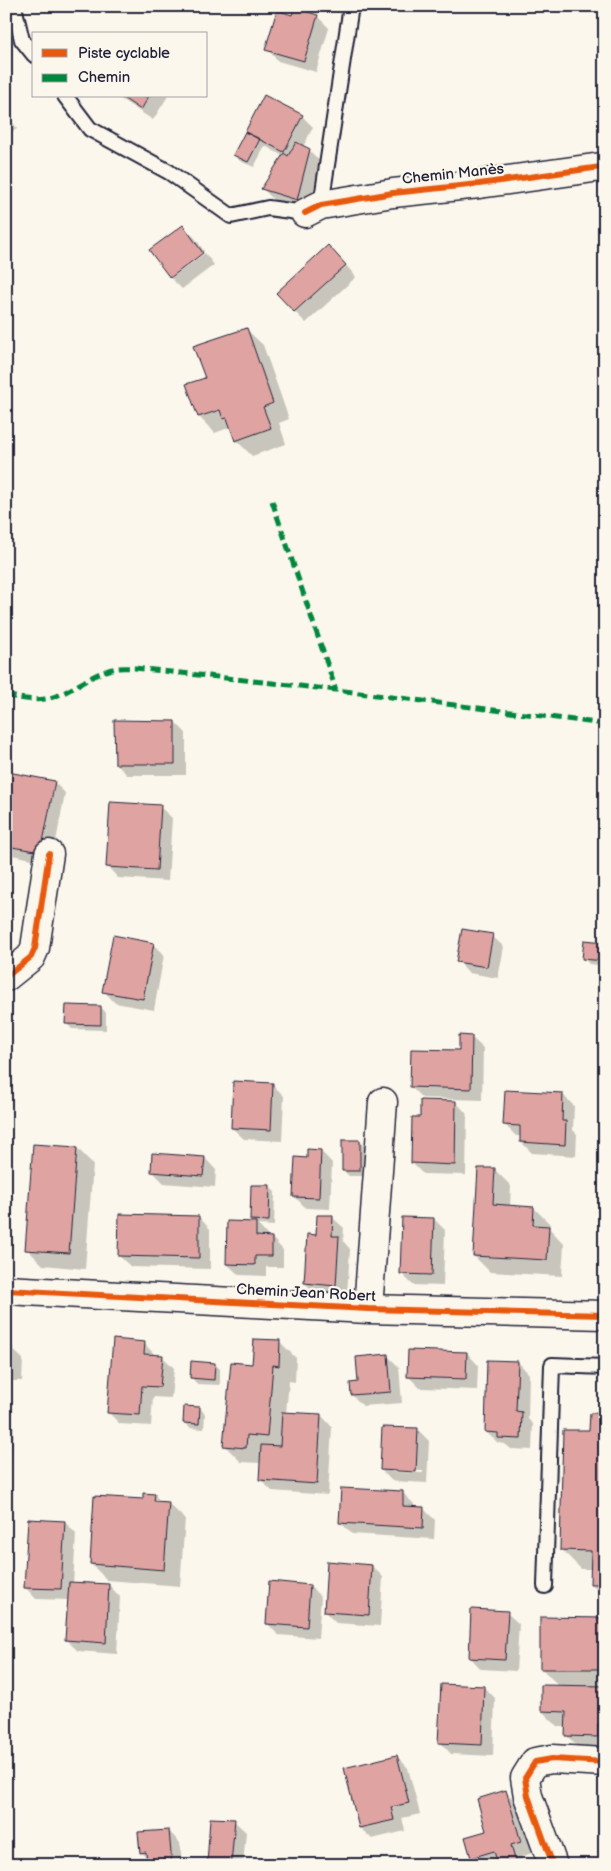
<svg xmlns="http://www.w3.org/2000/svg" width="611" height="1871" viewBox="0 0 611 1871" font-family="'Balsamiq Sans',sans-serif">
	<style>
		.shadow { fill: #0003; fill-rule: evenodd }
		.building { fill: #dfa4a1; stroke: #22223b }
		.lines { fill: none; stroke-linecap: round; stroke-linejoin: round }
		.lane-casing { stroke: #22223b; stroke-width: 18 }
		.street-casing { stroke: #22223b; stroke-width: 31 }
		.lane { stroke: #fbf7ec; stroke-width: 14 }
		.street { stroke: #fbf7ec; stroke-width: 28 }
		.quiet { stroke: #00873e; stroke-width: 5; stroke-dasharray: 10 5; stroke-linecap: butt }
		.cycleway-casing { stroke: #fbf7ec; stroke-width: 9 }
		.cycleway { stroke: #e8590c; stroke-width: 6 }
		.labels { text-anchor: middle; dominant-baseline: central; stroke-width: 4.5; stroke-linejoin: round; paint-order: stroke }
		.street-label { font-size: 15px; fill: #22223b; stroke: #fbf7ec }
	</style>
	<rect width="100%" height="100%" fill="#fbf7ec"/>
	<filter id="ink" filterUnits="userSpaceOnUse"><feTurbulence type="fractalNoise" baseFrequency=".02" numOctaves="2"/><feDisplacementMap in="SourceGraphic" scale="10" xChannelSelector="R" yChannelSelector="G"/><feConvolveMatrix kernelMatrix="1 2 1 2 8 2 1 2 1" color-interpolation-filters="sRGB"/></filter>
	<g filter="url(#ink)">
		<path class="shadow" d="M293,16H317L329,28L316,72L278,61L267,49Z
			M116,96H168L153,120Z
			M264,97L302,116L313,127L303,147L309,150L321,162L308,211L274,200L263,189L283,156L265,146L254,167L240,161L234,155Z
			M6,111L17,129L6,135Z
			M183,227L195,238L204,251L170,276Z
			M205,253L214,265L182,289L171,278Z
			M340,258L356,277L306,323L294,311Z
			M246,329L263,345L289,419L279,423L286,444L252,456L236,440L231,427L215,433L199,417L206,379Z
			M175,722L186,733V775H127L116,763Z
			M54,782L65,793L52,863L7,854L6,786Z
			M160,807L172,818L168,881L118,878L107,866Z
			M492,936L504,947L498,978L469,973L458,961Z
			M605,943V966L589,964L584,958Z
			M153,944L164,955L154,1010L115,1003L104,991Z
			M101,1007L106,1013V1030L72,1029L67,1024Z
			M471,1037L483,1048L482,1100L422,1098L411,1087L460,1051Z
			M272,1084L284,1096L282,1141L244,1139L232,1128Z
			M563,1095L574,1106L573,1130L577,1134L576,1156L532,1153L521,1142V1136H516L504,1124Z
			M456,1102L467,1114L466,1175L423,1174L412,1163Z
			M360,1141L365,1147V1176H349L343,1170Z
			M77,1148L93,1164L85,1269L43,1265L27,1249Z
			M321,1151L332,1163L330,1209L306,1208L294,1196L308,1159Z
			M205,1158L216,1170L215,1187L164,1183L152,1171Z
			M495,1170L511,1186L510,1206L534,1208L550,1224V1229L564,1244L562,1276L490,1272L474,1256Z
			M269,1186L275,1192L274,1226L258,1225L267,1235V1238H272L283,1250V1267H266V1276L239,1275L227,1264L255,1223L251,1220Z
			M199,1217L210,1229V1269L131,1267L119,1256Z
			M332,1217L344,1228L343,1241L350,1249L347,1296L316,1294L305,1283L317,1236Z
			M434,1219L445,1230L443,1286L413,1285L401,1273Z
			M280,1342L296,1358L295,1382L289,1381L286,1413L321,1415L332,1427L328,1495L272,1491L260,1479L261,1463L241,1462L225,1446L253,1366Z
			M144,1343L156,1356H162L174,1368L171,1398L153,1397L151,1426L120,1424L108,1412Z
			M6,1348H11L23,1359L22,1381H6Z
			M467,1353L478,1365L477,1390L420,1388L408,1376Z
			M388,1356L399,1367L402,1403L363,1406L352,1395L360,1383Z
			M518,1362L529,1374L528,1419L533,1424L532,1450L511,1449L505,1444L498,1443L486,1432Z
			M215,1364L220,1369V1385L197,1384L192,1378Z
			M200,1408L205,1414L204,1429L190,1428L184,1422Z
			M605,1414V1597L591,1583L592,1569H581L561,1549L591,1431Z
			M6,1419L14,1427L11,1469H6Z
			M383,1428L418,1430L429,1441L427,1483L392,1481L381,1470ZM391,1470L423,1471V1473L391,1472Z
			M403,1493L414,1504V1508L424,1509L435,1520L434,1539L352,1534L341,1523Z
			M154,1495L162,1502L168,1503L185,1519L180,1586L107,1580L91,1564L144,1500Z
			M65,1522L76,1534L73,1584L109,1585L120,1597L117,1654L78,1651L66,1640L69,1600L36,1599L25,1587Z
			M372,1566L383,1577L380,1626L336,1623L325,1612Z
			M310,1586L321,1597L318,1638L278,1635L267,1623Z
			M507,1613L519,1624L516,1671L481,1669L470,1657Z
			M605,1619V1753L583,1752L567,1736V1727H558L542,1711L559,1686L541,1668Z
			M484,1687L495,1698L493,1756L451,1754L440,1742Z
			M397,1756L408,1768L420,1814L402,1818L405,1831L372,1839L360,1828L346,1769Z
			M506,1792L517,1803L532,1853L521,1857L524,1865H480L472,1857L488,1832Z
			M234,1821L246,1832L243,1865H208Z
			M169,1831L180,1843L182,1865H148L147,1858L141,1852Z"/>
		<path class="building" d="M294,8L318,15L304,61L265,50L277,10L292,15Z
			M264,95L303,115L284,152L245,132Z
			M120,96H149L141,110Z
			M245,132L260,139L248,162L233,155Z
			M296,142L310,149L297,200L261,189L284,153L288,156Z
			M183,225L203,253L170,278L149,250Z
			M328,245L346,265L294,312L276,293Z
			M247,328L273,403L263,407L271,428L235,441L227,418L223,419L220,410L198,417L186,384L205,378L193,346Z
			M114,720L175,721V764H115Z
			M8,772L55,781L41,852L6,846V779Z
			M110,802L161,805L157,870L106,867Z
			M462,929L493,934L487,967L456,962Z
			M113,935L154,943L143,999L102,992Z
			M584,940L605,942V961L582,959Z
			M66,1005L101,1006V1025L65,1024Z
			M459,1035L472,1036L471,1089L410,1087L411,1049L459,1050Z
			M233,1081L273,1083L271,1130L231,1128Z
			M505,1090L563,1093L562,1121H566L565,1145L520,1142V1126L503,1125Z
			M420,1100L456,1101L455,1165L411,1163L412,1117H420Z
			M342,1140H360V1171H342Z
			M33,1144L77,1147L69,1253L25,1250Z
			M307,1149L321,1150L319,1198L293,1197L295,1157L307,1158Z
			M152,1153L205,1157L203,1176L151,1172Z
			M478,1168H495L493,1204L534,1207L533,1225L549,1226L547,1260L473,1256Z
			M251,1185H270L269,1221L250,1220Z
			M119,1214L199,1216V1258L118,1256Z
			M317,1215H333L332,1236H339L336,1286L304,1283L307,1234L316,1235Z
			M402,1217L434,1218L432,1275L400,1274Z
			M227,1221L256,1222V1236L272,1237V1256H255V1265L226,1264Z
			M113,1339L145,1342L144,1354L163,1355L160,1387L142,1386L140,1415L107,1413Z
			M254,1339L280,1340L279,1366L273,1365L267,1437L247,1435L246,1448L223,1446L231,1362L252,1364Z
			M6,1346H12V1370H6Z
			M408,1350L467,1352L466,1379L407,1377Z
			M388,1354L391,1392L351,1395L350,1383L358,1382L356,1357Z
			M487,1360L518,1361L516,1411L522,1412L521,1439L498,1438V1433L485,1432Z
			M191,1361L215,1363L214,1380L190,1378Z
			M184,1406L200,1407L199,1424L183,1423Z
			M282,1412L321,1414L317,1484L259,1480L261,1445L280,1446Z
			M590,1413H605V1584H590L591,1551L560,1550L563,1430H589Z
			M382,1427L418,1428L416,1472L380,1470Z
			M341,1488L403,1491V1506L424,1507L423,1528L339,1523Z
			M143,1493L155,1494L154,1501L169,1502L164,1570L90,1564L94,1496L143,1499Z
			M28,1519L65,1521L61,1589L24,1588Z
			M327,1561L372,1565L369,1615L324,1612Z
			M269,1581L310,1585L307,1627L266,1624Z
			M69,1582L109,1584L106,1643L65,1640Z
			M471,1609L508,1611L505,1660L469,1658Z
			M540,1617L605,1618V1669H540Z
			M441,1684L484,1686L482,1745L438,1743Z
			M541,1685L605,1686V1724H598V1737L565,1736L566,1712L541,1711Z
			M397,1755L409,1803L391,1807L394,1820L359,1828L344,1768Z
			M506,1790L521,1842L511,1845L516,1863L498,1865L494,1851L471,1858L465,1837L486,1831L477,1799Z
			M210,1818L235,1819L231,1865H207Z
			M169,1830L172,1865H147L146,1852L140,1853L138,1832Z"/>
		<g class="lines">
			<g class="lane-casing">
				<path id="lane" d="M14,6L22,40L34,55
					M65,96L90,129L169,172L231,216L268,208L305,213
					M321,205L351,6
					M545,1586L552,1365L605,1367"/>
			</g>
			<g class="street-casing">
				<path id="street" d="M305,213L321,205L393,193L479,184L601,167L605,170
					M6,977L31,957L35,948L49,854
					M6,1290L368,1309L605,1315
					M368,1309L383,1102
					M553,1865L528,1796L525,1778L535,1762L552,1759L605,1762"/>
			</g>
			<use href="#lane" class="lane"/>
			<use href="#street" class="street"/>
			<path class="quiet" d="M272,501L336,690
				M6,695C18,698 32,701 45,699C69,695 88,675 112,669C119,667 128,668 135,668L336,690L605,724"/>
			<g class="cycleway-casing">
				<path id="cycleway" d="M305,213L321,205L393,193L479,184L601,167L605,170
					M6,977L31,957L35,948L49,854
					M6,1290L368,1309L605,1315
					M553,1865L528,1796L525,1778L535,1762L552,1759L605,1762"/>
			</g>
			<use href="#cycleway" class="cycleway"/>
		</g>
	</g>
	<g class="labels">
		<g class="street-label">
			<text transform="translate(453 174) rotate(-6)">Chemin Manès</text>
			<text transform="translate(306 1293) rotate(3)">Chemin Jean Robert</text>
		</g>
	</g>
	<rect width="611" height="1871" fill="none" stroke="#fbf7ec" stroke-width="25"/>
	<rect x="12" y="12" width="586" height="1846" fill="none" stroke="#22223b" stroke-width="2" filter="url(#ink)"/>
	<rect x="32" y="32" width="175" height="65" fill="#fbf7ec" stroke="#a4a2a5"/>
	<rect x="42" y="49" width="25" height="8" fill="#e8590c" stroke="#a4a2a5"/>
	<text x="78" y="58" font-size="15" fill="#22223b">Piste cyclable</text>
	<rect x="42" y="74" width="25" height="8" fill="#00873e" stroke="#a4a2a5"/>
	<text x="78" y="82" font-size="15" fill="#22223b">Chemin</text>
</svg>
